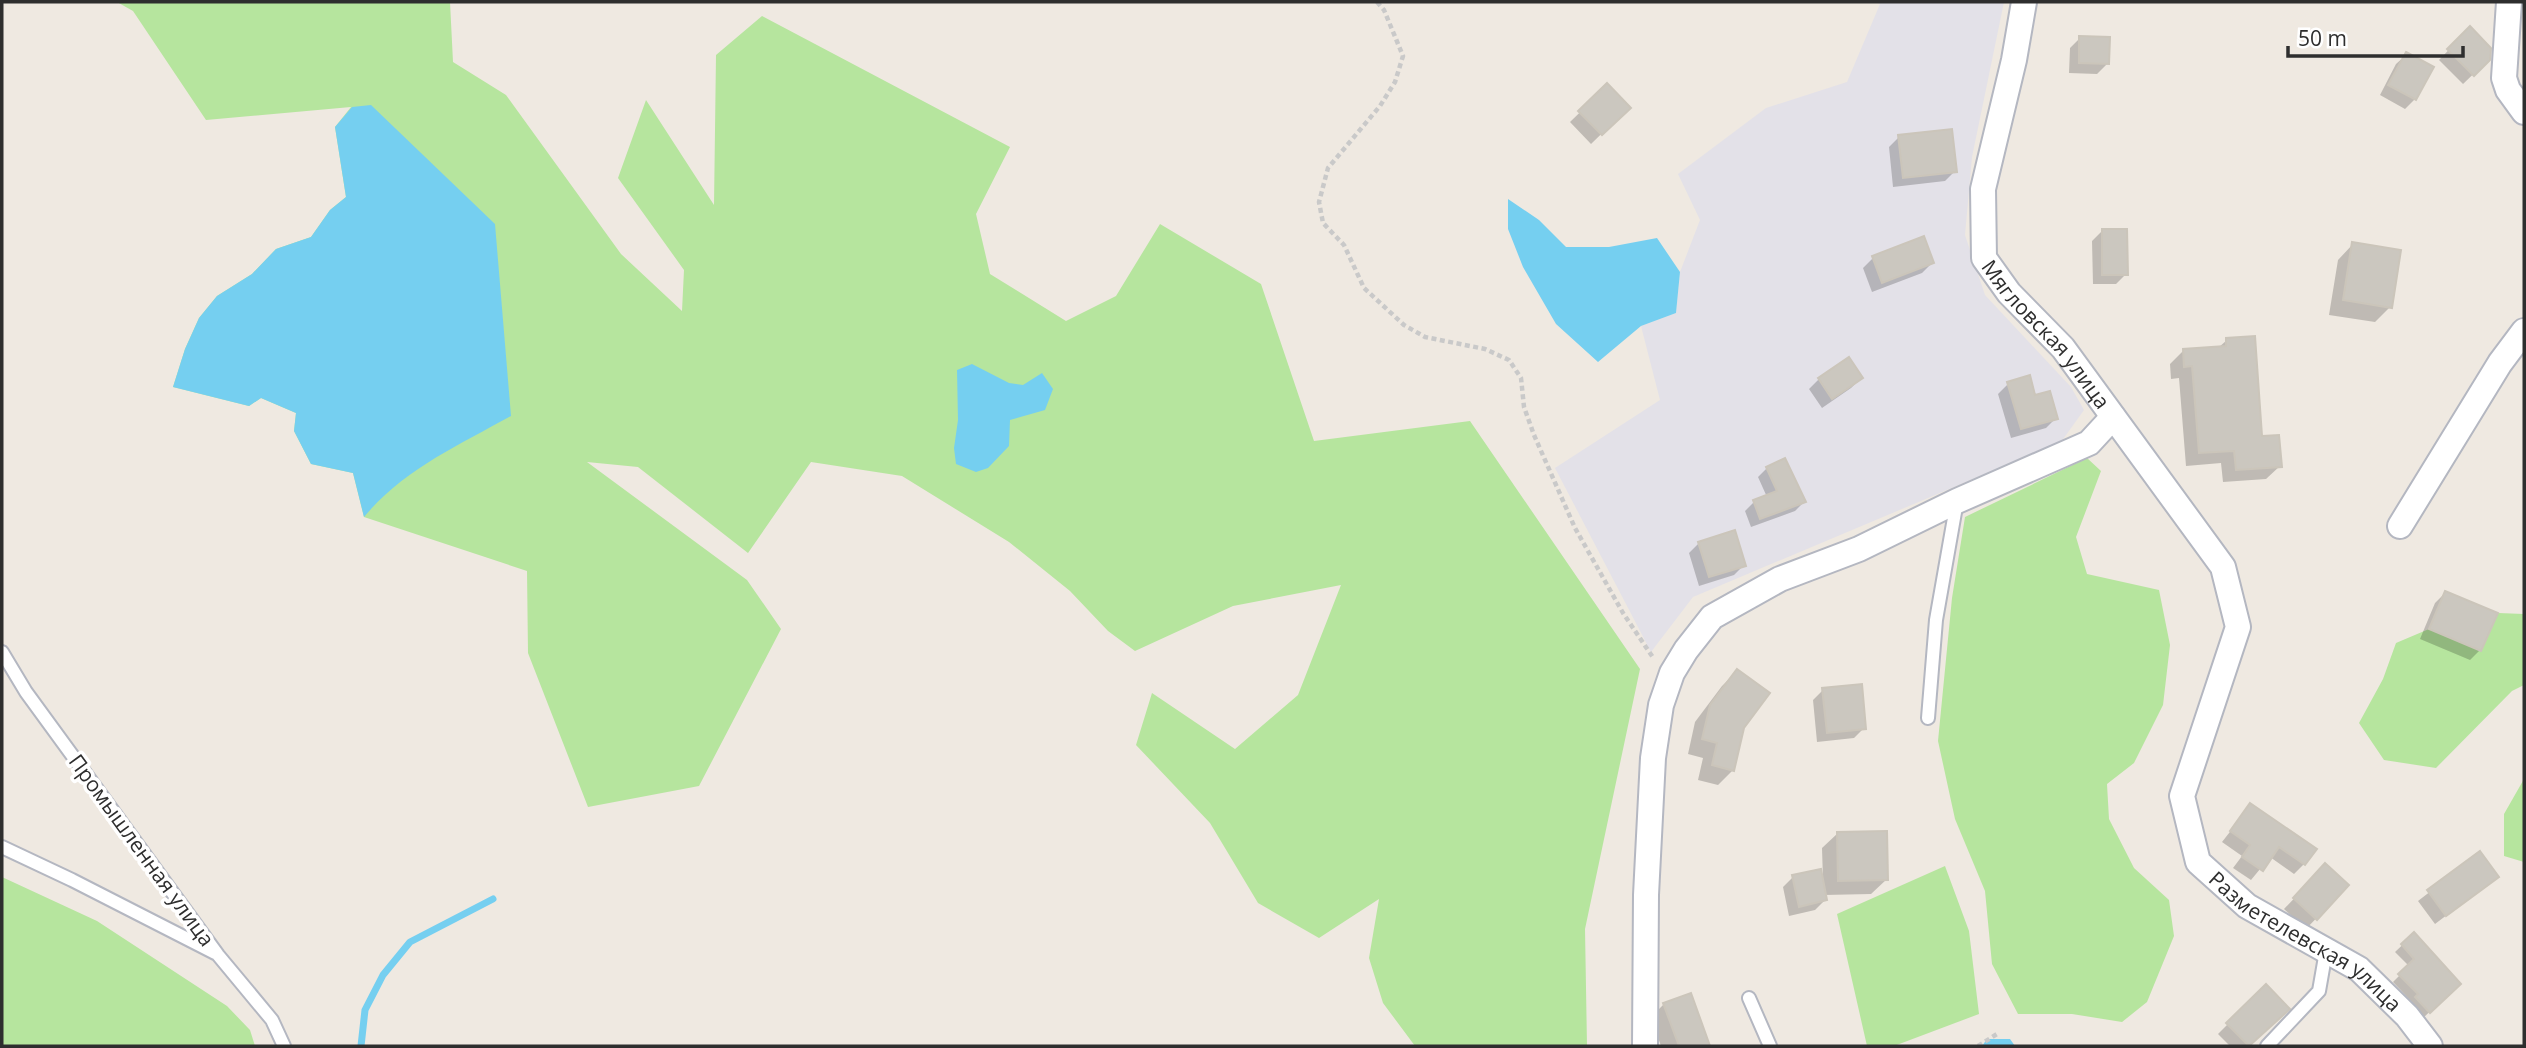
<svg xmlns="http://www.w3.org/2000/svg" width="2526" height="1048" viewBox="0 0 2526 1048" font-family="'Open Sans',sans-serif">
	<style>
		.industrial { fill: #e3e1e8 }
		.green { fill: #b6e59e }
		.water { fill: #75cff0 }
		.shadow { fill: #0003 }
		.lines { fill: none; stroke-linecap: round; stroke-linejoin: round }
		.stream { stroke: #75cff0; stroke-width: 7 }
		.building { fill: #cbc7bf; stroke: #cbc5ba; stroke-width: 2 }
		.lane-casing { stroke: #b4b7c1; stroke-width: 16 }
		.street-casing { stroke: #b4b7c1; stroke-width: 28 }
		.path { stroke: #c9c9c9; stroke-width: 4.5; stroke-dasharray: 5 3.5; stroke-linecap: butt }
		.lane { stroke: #fff; stroke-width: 12 }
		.street { stroke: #fff; stroke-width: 24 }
		.labels { text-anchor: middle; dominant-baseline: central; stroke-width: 7; stroke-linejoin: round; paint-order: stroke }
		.street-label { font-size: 21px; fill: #2e2e2e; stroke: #fff }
	</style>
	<rect width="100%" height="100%" fill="#efe9e1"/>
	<path class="industrial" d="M1874,2H2004L1972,157L1965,235L1985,295L2071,387L2084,410L2061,442L1693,597L1651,652L1555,468L1660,400L1641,326L1676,313L1680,272L1700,220L1678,174L1766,108L1847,82L1880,4Z"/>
	<path class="green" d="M117,2H450L453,62L506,95L621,254L682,311L684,270L618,178L646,100L714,205L716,55L762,16L1010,147L976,214L990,274L1066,321L1116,296L1160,224L1261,284L1314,441L1470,421L1640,669L1585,929L1587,1046H1415L1383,1003L1369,958L1379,899L1319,938L1258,903L1210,823L1136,745L1152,693L1235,749L1298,695L1341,585L1233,606L1135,651L1108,631L1070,591L1009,542L902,476L811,462L748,553L638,467L587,462L747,580L781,629L699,786L588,807L528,653L527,571L364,517L353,473L311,464L294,431L296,413L261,398L249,406L173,387L185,349L199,318L217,296L252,274L276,249L311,237L330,210L346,197L335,127L351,107L206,120L133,11Z
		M2087,458L2101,471L2076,537L2087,574L2159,590L2170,645L2163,705L2134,763L2107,784L2109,819L2134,868L2169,900L2174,936L2147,1002L2122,1022L2072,1014H2018L1992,964L1985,891L1955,819L1938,741L1952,598L1965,517Z
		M2498,613L2524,614V685L2512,691L2436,768L2384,760L2359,723L2383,679L2396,643L2429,629L2481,651Z
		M2524,779V862L2504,856V814Z
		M1945,866L1969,931L1979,1014L1894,1046H1867L1837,914Z
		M2,877L97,921L227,1006L250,1030L255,1046H2Z"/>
	<path class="water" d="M371,105L495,224L511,416C459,445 403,470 364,517L353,473L311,464L294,431L296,413L261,398L249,406L173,387L185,349L199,318L217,296L252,274L276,249L311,237L330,210L346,197L335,127L352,107Z
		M1508,199L1539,220L1566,247H1609L1657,238L1680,272L1676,313L1641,326L1598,362L1556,324L1523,267L1508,229Z
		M972,364L1009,383L1023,385L1042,373L1053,389L1045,410L1010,420L1009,446L988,468L976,472L956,464L954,448L958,420L957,370Z
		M1987,1039H2010L2015,1046H1982Z"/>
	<path class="shadow" d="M2470,28L2489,59L2463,84L2439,60Z
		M2080,38L2107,64L2097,74L2069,73L2070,48Z
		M2406,55L2415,99L2405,109L2380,95L2396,64Z
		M1607,86L1628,108L1591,144L1570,122Z
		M1899,137L1955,171L1945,181L1893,187L1889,147Z
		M2102,231L2126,274L2116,284H2093L2092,241Z
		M2353,244L2390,307L2375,322L2329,315L2338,260Z
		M1873,258L1932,263L1922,273L1872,292L1863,268Z
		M2227,340L2260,438L2280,466L2266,479L2223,482L2221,463L2186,466L2179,378L2171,379L2170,364L2183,351L2218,348Z
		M1861,378L1851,388L1822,408L1809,389L1819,379Z
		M2008,384L2034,397L2056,418L2046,428L2011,438L1998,394Z
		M1767,468L1804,502L1795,511L1751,527L1745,511L1754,502L1767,497L1758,477Z
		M1699,543L1744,565L1734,575L1699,586L1689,553Z
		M2445,593L2480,650L2470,660L2420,639L2435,603Z
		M1737,671L1743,727L1733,770L1718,785L1698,780L1703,758L1688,754L1695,722L1722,686Z
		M1823,690L1864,728L1854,738L1817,742L1813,700Z
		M2251,805L2304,864L2294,874L2270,857L2251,880L2233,868L2242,856L2222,842Z
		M1838,833L1887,879L1871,894L1824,895L1825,900L1815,910L1789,916L1783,887L1793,877L1823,880L1822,848Z
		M2480,853L2497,877L2435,924L2418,901Z
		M2325,866L2347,886L2306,929L2284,909Z
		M2414,934L2459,984L2422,1019L2409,1005L2412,1002L2393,982L2409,966L2395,952Z
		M2266,986L2288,1009L2249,1046H2230L2218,1034Z
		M1690,995L1708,1046H1661L1651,1017L1664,1004Z"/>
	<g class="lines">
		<path class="stream" d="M361,1046L365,1010L383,975L410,942L493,899"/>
	</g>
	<path class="building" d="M2470,26L2491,48L2490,60L2474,76L2447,49Z
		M2079,36L2110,37L2109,64L2079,63Z
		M2406,52L2434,67L2416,100L2388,85Z
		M1607,83L1631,108L1602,135L1578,111Z
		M1952,129L1957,172L1903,178L1898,135Z
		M2102,229H2127L2128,275H2102Z
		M1924,236L1934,263L1882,283L1872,256Z
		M2352,242L2401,250L2392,308L2343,300Z
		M2255,336L2262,436L2279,435L2282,467L2236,470L2234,451L2199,453L2192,366L2184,367L2183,349L2226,346V338Z
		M1849,357L1863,378L1832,399L1818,378Z
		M2030,375L2035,395L2050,391L2058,419L2021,429L2007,382Z
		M1785,458L1806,502L1760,519L1753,500L1777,491L1766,467Z
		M1735,530L1746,566L1709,577L1698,542Z
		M2445,591L2498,613L2481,651L2429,629Z
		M1737,669L1770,693L1744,728L1734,771L1712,765L1717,743L1702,739L1710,705Z
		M1862,684L1866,729L1827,733L1822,688Z
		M2250,803L2317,849L2305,865L2279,847L2263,871L2242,857L2250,845L2230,831Z
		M1887,831L1888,880L1838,881L1837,832Z
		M2480,851L2499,877L2446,916L2427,890Z
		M2325,863L2349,885L2317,920L2293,898Z
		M1821,869L1827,900L1799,907L1792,875Z
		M2414,932L2461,984L2430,1013L2415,997L2418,994L2398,974L2414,959L2401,944Z
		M2266,984L2290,1009L2249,1046L2226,1023Z
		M1691,993L1710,1046H1679L1663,1003Z"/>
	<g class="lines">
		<g class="lane-casing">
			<path id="lane" d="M2,652L26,692L218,955L272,1020L284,1046
				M1928,718L1936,620L1957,501
				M2,847L72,880L215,953
				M1749,998L1770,1046
				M2267,1046L2319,991L2326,951"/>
		</g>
		<g class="street-casing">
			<g id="street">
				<path id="s1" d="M2024,2L2014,60L1983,189L1984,258L2009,293L2063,348L2223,567L2238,627L2182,796L2198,862L2247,906L2359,969L2407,1016L2430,1046"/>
				<path d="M2509,2L2504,78L2508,90L2524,112"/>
				<path d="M2400,526L2500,363L2524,331"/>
				<path d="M1645,1046L1646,895L1653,758L1661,705L1672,673L1686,650L1712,617L1780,579L1859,549L1957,501L2089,443L2113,417"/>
			</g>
		</g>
		<path class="path" d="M1377,2L1384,10L1403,56L1395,82L1380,106L1328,168L1319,202L1323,223L1344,245L1364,288L1404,325L1425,337L1485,349L1509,360L1521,378L1524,407L1534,435L1575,528L1623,613L1654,659
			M1978,1046L1997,1034"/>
		<use href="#lane" class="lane"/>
		<use href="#street" class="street"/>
	</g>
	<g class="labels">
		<g class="street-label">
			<text stroke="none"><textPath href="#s1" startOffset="359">Мягловская улица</textPath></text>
			<text transform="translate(142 850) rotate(54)">Промышленная улица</text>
			<text stroke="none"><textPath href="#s1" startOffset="1094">Разметелевская улица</textPath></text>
		</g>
	</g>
	<rect width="2526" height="1048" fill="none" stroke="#2e2e2e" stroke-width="7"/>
	<path d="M2288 46v10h175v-10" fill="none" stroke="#2e2e2e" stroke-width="3.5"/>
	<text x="2298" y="46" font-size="21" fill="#2e2e2e" stroke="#ffffff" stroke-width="5" paint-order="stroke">50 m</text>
</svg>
